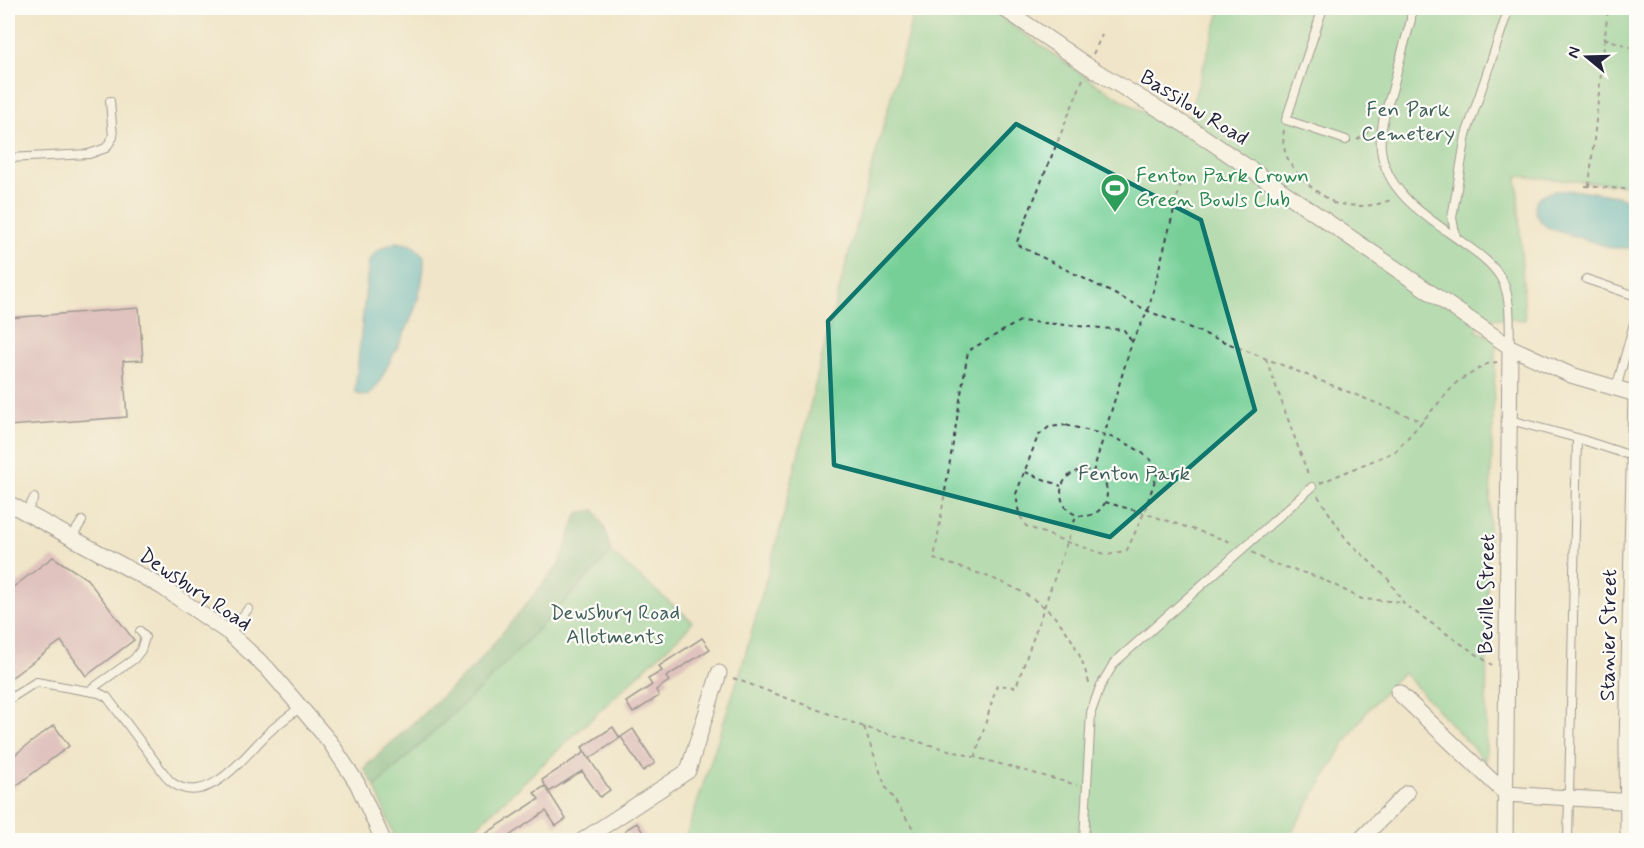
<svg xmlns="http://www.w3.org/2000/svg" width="1644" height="848" viewBox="0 0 1644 848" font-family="Mynerve,sans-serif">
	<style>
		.green { fill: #75cf96; stroke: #4c7868; stroke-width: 1.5 }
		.forest { fill: #60b27f; stroke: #416a5d; stroke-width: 1.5 }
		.water { fill: #4ab5c7; stroke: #366c81; stroke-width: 1.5 }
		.building { fill: #cc99b3 }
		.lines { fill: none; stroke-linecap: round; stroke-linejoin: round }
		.lane-casing { stroke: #413f50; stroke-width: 10 }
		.street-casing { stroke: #413f50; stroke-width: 17 }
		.path { stroke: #413f50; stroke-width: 2; stroke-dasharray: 4.5 4.5; stroke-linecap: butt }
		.lane { stroke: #fff; stroke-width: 8 }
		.street { stroke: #fff; stroke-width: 15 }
		.marked { fill: none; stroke: #0f766e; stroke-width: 4.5; stroke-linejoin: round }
		.labels { text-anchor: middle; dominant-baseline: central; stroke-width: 4.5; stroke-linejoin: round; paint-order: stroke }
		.street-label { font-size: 21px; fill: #22223b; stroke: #fdfcf7 }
		.park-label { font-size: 21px; fill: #3f5f5b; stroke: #fdfcf7 }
		.leisure-label { font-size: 21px; fill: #27864d; stroke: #fdfcf7; text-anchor: start }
	</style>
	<rect width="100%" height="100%" fill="#fdfcf7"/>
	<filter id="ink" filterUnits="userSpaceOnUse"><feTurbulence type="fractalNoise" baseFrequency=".0167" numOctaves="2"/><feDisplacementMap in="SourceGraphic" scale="12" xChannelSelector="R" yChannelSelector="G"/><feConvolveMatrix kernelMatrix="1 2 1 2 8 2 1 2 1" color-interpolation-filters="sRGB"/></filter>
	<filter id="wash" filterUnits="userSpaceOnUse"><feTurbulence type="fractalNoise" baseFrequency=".008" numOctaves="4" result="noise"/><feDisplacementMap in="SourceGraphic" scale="24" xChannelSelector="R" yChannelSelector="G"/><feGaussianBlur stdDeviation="1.35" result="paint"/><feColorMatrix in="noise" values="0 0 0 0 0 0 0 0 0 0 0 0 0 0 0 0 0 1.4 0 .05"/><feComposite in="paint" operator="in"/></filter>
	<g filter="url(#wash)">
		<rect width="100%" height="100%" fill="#f0e5c9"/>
		<path class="green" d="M915,8H988L1099,86L1183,135L1221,8H1636V189L1624,185L1517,176L1525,320L1483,318L1476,331L1496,338L1487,587L1486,762L1403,672L1367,711L1348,738L1287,840H685L743,663L781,526L829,328Z
			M611,553L692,621L688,628L462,840H396L375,787L491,678Z"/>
		<path class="forest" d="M595,510L605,529L611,553L491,678L375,787L364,768L475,666L558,566L578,513Z"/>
		<path class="water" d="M1585,191L1616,196L1636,202V248H1612L1551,229C1536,222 1526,200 1547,193C1557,189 1574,191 1585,191Z
			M396,242L412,245L424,256C425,294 408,328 390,361C384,373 378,387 368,396L357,394L355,390L369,260L378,250Z"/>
		<g id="blocks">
			<path class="building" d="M139,308L143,360L123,361L127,417L8,426V318Z
				M53,557L87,579L134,640L86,676L61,641L8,680V591Z
				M702,638L710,649L666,677L669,681L656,690L659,696L633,713L626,702L652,685L648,679L662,671L659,666Z
				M54,725L69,746L8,792V760Z
				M613,727L620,738L589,759L582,747Z
				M633,729L655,763L643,771L621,737Z
				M585,752L610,790L600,797L582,771L549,792L542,780Z
				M545,786L566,819L556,826L546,811L503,840H476L539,799L534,793Z
				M637,823L648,840H631L625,830Z"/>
		</g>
	</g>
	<g filter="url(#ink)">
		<use href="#blocks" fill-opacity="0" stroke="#413f50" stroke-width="1.5"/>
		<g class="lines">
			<g class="lane-casing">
				<path id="lane" d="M1323,8L1286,120L1346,140
					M1411,8V20C1404,44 1398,67 1392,91C1386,110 1379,129 1381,149C1386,195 1432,220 1466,245C1479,254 1494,265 1502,280C1512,299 1509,326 1510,347
					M8,158L89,154L106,148L113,137L110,101
					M1456,237L1452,218L1466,135L1509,8
					M1586,279L1636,296
					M1616,389L1636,316
					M1510,420L1577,438L1635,457
					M26,513L34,498
					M71,538L82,521
					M229,633L248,609
					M90,690L134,659L141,650L145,637L140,631
					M8,700L36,682L99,693L107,697L169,780C204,811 242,759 265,736C276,725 289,716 302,706
					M1084,840L1091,712L1100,687L1114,663L1312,487
					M1568,840L1577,438"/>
			</g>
			<g class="street-casing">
				<path id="street" d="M1003,8L1088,66L1195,131L1510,347L1571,375L1636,394
					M8,503L162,587L229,633L267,668L330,742L357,783L383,840
					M1398,692L1506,794L1636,802
					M583,840L688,771L719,673
					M1360,840L1407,793
					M1505,840L1510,347
					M1628,840L1627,744L1636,394"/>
			</g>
			<path class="path" d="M1604,38L1636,49
				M1093,54L1102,35
				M1083,79L1016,244L1148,311L1423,422
				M1284,130C1278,163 1308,187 1333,202
				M1357,140L1371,130
				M1585,186L1624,189L1636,194
				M1589,186L1608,8
				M1332,203C1356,206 1369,209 1393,199
				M1266,359L1309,477
				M1066,425C1104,435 1131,438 1159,468L1144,513L1127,550L1108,555L1067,542L1026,526L1019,514L1016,494L1038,436L1049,427Z
				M1061 493a23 23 0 1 1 46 0a23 23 0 1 1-46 0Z
				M1025,472L1061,486
				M1093,472L1132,342L1148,311L1181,183
				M1320,483L1396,451L1457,382L1487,364L1497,362
				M1318,496L1346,539L1388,579L1405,605L1492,665
				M1105,502L1144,513L1234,543
				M1252,552L1268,562L1318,577L1362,599L1402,602
				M733,678L864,727L1077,785
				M1089,683C1066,597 1010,583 934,559L968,351L1020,321L1124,330L1132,342
				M864,727L886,788L921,840
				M975,758L997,685L1016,687L1077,514"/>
			<use href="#lane" class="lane"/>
			<use href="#street" class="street"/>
		</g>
	</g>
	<path d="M0 0H1644V848H0ZM1016,124L1201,220L1255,410L1110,537L834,465L828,321Z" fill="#f0e5c9" fill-opacity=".55" fill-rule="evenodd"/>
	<path class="marked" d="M1016,124L1201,220L1255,410L1110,537L834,465L828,321Z"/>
	<defs>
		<g id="stadium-pin" transform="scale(1.5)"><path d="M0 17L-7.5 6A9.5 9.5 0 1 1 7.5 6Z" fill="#2e9e5b" stroke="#fdfcf7"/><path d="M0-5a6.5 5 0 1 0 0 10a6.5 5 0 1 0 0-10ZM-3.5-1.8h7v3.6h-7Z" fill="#fff"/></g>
	</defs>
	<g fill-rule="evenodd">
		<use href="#stadium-pin" x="1115" y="188"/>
	</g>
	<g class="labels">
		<g class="street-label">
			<text transform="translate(1194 108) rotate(32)">Bassilow Road</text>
			<text transform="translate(195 590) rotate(34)">Dewsbury Road</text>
			<text transform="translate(1487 594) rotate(-89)">Beville Street</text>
			<text transform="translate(1609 635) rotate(-89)">Stanier Street</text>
		</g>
		<g class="park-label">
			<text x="1408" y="110">Fen Park<tspan x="1408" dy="24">Cemetery</tspan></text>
			<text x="1134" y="474">Fenton Park</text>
			<text x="615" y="613">Dewsbury Road<tspan x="615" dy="24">Allotments</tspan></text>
		</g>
		<g class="leisure-label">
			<text x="1136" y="176">Fenton Park Crown<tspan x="1136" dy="24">Green Bowls Club</tspan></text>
		</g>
	</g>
	<rect width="1644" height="848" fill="none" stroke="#fdfcf7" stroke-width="30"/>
	<g transform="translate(1587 57) rotate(289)" stroke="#fdfcf7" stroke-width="4.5" paint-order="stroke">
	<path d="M0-4.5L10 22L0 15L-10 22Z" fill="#22223b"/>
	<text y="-9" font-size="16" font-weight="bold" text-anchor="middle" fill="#22223b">N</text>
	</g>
</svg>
